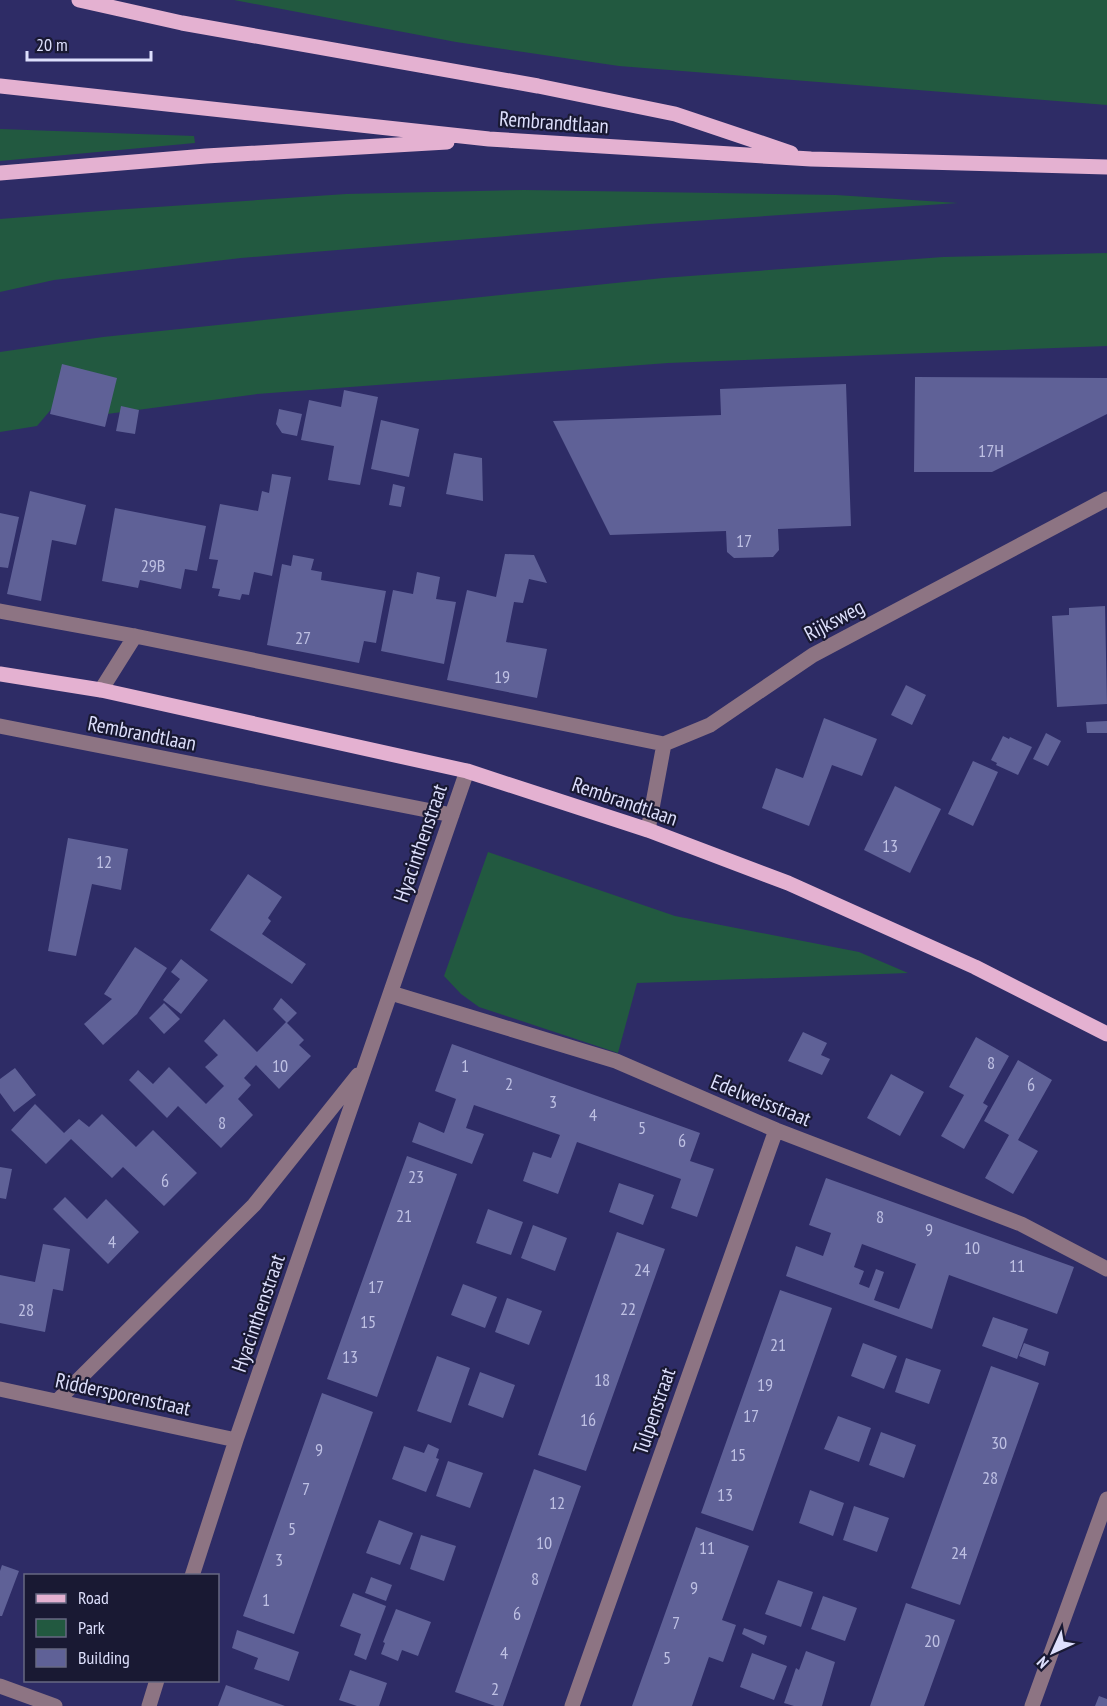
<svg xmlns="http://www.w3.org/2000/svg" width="1107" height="1706" viewBox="0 0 1107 1706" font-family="'PT Sans Narrow',sans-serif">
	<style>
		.green { fill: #225940 }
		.building { fill: #5f6197; fill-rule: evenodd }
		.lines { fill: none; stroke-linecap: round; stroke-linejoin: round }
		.minor { stroke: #8d7483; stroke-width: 15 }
		.major { stroke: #e4b1d1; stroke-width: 15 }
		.labels { text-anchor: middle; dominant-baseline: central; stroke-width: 4.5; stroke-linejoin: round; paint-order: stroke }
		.number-label { font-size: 18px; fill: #bec0e3 }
		.street-label { font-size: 21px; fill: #dddffc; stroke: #191933 }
	</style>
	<rect width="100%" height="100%" fill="#2e2c66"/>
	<path class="green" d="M234,0H1107V105L619,66L456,42Z
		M0,129L194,136L195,143L0,161Z
		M524,190L836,195L958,203L650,224L241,258L54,280L0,292V219L113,210L346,194Z
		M1107,253V346L668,363L257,394L107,414L60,399L37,426L0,432V352L103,337L663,278L943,257Z
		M488,852L675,916L859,952L908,973L637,983L618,1053L479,1007L461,994L444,976Z"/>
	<path class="building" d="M62,364L117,378L105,427L50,414Z
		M915,377L1107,378V414L992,472H914Z
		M846,384L851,526L778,529L779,550L773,557L734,558L727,552L726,531L610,535L553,421L721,415L720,389Z
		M344,390L378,397L360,485L328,480L334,446L301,440L309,400L341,407Z
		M121,406L139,410L135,434L116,431Z
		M279,409L302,414L297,436L282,433L276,424Z
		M381,420L419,429L409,477L371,469Z
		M454,453L482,458L483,501L446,494Z
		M272,474L291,477L272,576L254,572L249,595L242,594L240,600L218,596L220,589L212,588L218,560L209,559L220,504L258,511L262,491L269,493Z
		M393,484L405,487L401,507L389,505Z
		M30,491L86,505L76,545L52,540L41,601L7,594Z
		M115,508L206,526L197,571L185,569L181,589L140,580L138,588L102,581Z
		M0,513L19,517L8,568L0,567Z
		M505,554L534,555L547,583L529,579L523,603L514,602L506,642L547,649L537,698L447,680L467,590L496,597Z
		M293,555L314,559L311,570L322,572L321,580L386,591L376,643L364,641L359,663L267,645L282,564L291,566Z
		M417,572L440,577L436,599L456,602L444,664L381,651L393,590L413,594Z
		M1105,606L1107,704L1057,707L1052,616L1069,615V608Z
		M906,685L926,695L912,725L891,715Z
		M824,718L877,739L862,776L832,765L809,826L762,808L776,768L803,778Z
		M1107,721V733H1087L1086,722Z
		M1046,733L1061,741L1048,766L1033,759Z
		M1003,736L1009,739L1010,737L1032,747L1018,775L996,765L997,763L991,760Z
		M973,761L998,772L973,826L948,814Z
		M895,786L941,809L910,873L864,850Z
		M68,838L128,849L121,890L92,884L76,956L48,951Z
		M248,874L282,897L268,918L271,921L262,934L306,964L292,984L210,930Z
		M135,947L167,968L137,1014L103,1045L84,1024L112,999L104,994Z
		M181,959L208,980L181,1014L163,1000L180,979L171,972Z
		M281,998L297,1013L287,1023L273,1009Z
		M164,1003L180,1019L164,1034L149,1018Z
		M224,1019L257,1052L286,1022L304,1040L299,1045L311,1056L279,1089L256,1065L244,1078L251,1085L238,1099L253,1115L221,1148L178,1106L167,1118L129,1080L138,1070L153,1084L169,1067L206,1104L224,1086L205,1067L218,1055L204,1041Z
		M803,1032L827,1043L821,1055L830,1059L822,1075L788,1061Z
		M976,1037L1009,1056L983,1103L988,1106L964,1149L941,1136L964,1095L949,1087Z
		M452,1044L700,1133L690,1161L714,1169L697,1217L671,1208L681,1179L577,1142L558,1194L523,1181L533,1152L551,1158L560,1135L474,1105L466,1128L484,1134L472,1164L412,1142L419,1122L444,1133L456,1099L435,1091Z
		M1018,1060L1052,1080L1018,1140L1038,1151L1013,1194L985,1178L1009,1135L984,1121Z
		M15,1068L36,1095L14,1112L0,1093V1079Z
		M891,1074L924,1092L900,1136L867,1118Z
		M35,1104L64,1133L79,1119L89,1127L102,1114L136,1147L153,1130L197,1173L164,1206L123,1167L112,1178L71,1139L46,1164L11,1130Z
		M407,1156L457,1174L377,1397L327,1379Z
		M0,1167L12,1169L6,1199L0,1198Z
		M826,1178L1074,1267L1057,1314L949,1275L932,1329L786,1276L796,1246L823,1256L831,1233L809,1225ZM862,1244L916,1264L899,1309L874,1300L884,1272L876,1269L869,1288L859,1284L864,1271L854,1267Z
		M619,1183L654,1195L643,1225L609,1212Z
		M65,1197L87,1219L106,1199L139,1232L108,1264L53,1209Z
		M488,1209L523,1222L511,1255L476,1243Z
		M533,1225L567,1238L555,1271L521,1258Z
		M617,1232L665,1249L586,1471L538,1455Z
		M43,1244L70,1249L63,1291L53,1289L45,1332L0,1323V1275L35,1282Z
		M463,1284L497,1297L485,1328L451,1315Z
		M780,1290L832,1308L753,1531L701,1513Z
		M507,1298L542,1311L529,1345L495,1332Z
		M993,1317L1028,1329L1017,1359L982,1346Z
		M863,1343L897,1356L884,1389L851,1376Z
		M1024,1343L1049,1352L1045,1366L1019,1356Z
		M437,1356L470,1368L451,1423L417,1411Z
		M906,1358L941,1370L929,1404L895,1392Z
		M991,1366L1039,1383L960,1605L911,1588Z
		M480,1372L515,1385L503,1418L468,1405Z
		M322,1393L373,1412L294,1634L243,1616Z
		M838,1416L871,1428L859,1462L824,1449Z
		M881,1432L916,1445L904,1478L869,1465Z
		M428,1444L439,1449L436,1458L439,1459L426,1492L392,1479L404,1446L424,1453Z
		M448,1461L483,1473L470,1508L436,1496Z
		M534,1469L581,1486L503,1706H495L455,1692Z
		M810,1490L844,1503L833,1536L799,1523Z
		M854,1506L889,1518L877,1552L843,1540Z
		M379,1520L413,1533L400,1565L366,1553Z
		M696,1527L749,1546L722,1620L736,1625L723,1662L709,1657L692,1706H632Z
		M421,1535L456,1546L444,1581L410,1569Z
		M2,1565L19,1571L2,1616H0V1571Z
		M371,1577L392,1585L386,1601L365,1593Z
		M778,1580L813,1592L801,1627L765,1614Z
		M353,1593L386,1606L366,1660L354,1655L361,1634L340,1626Z
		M823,1596L857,1608L845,1641L811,1629Z
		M906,1603L955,1620L924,1706H870Z
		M396,1609L431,1622L418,1656L402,1650L398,1661L381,1654L385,1643L383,1642Z
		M744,1628L767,1636L764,1645L742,1634Z
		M237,1630L299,1652L289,1681L254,1669L258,1658L232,1648Z
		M806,1651L835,1662L822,1706H794L784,1703L796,1668L799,1670Z
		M752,1653L787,1666L774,1700L740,1687Z
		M350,1670L387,1683L379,1706H357L339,1700Z
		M226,1685L285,1706H218Z
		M1099,1696L1107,1699V1706H1095Z"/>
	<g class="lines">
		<path class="minor" d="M0,611L135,636L664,744
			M101,690L135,636
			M0,726L452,815
			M664,744L710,725L813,655L1107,499
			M648,830L664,744
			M391,993L616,1061L776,1130L1021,1224L1107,1269
			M0,1389L236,1440
			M57,1401L254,1205L358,1075
			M192,1576L236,1440L467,771
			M0,1686L55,1706
			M149,1706L157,1680
			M572,1706L776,1130
			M1032,1706L1107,1499"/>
		<path class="major" d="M79,0L182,23L538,86L675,114L791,153
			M0,86L489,139L811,159L1107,167
			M0,173L206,156L447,142
			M0,674L101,690L467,771L648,830L788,883L975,967L1107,1034"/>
	</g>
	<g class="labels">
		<g class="number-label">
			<text x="991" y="450">17H</text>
			<text x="744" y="540">17</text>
			<text x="153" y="565">29B</text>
			<text x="303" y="637">27</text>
			<text x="502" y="676">19</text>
			<text x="890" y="845">13</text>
			<text x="104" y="861">12</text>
			<text x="991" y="1062">8</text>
			<text x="280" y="1065">10</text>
			<text x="465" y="1065">1</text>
			<text x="509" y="1083">2</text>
			<text x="1031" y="1084">6</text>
			<text x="553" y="1101">3</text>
			<text x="593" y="1114">4</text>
			<text x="222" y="1122">8</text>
			<text x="642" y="1127">5</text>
			<text x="682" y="1140">6</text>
			<text x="416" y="1176">23</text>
			<text x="165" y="1180">6</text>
			<text x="404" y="1215">21</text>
			<text x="880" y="1216">8</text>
			<text x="929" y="1229">9</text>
			<text x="112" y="1241">4</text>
			<text x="972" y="1247">10</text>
			<text x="1017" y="1265">11</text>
			<text x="642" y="1269">24</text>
			<text x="376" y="1286">17</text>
			<text x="628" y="1308">22</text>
			<text x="26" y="1309">28</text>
			<text x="368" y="1321">15</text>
			<text x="778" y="1344">21</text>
			<text x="350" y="1356">13</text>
			<text x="602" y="1379">18</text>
			<text x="765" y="1384">19</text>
			<text x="751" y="1415">17</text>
			<text x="588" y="1419">16</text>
			<text x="999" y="1442">30</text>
			<text x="319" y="1449">9</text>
			<text x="738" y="1454">15</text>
			<text x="990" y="1477">28</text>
			<text x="306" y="1488">7</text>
			<text x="725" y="1494">13</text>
			<text x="557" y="1502">12</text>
			<text x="292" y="1528">5</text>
			<text x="544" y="1542">10</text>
			<text x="707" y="1547">11</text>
			<text x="959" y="1552">24</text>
			<text x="279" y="1559">3</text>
			<text x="535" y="1578">8</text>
			<text x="694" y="1587">9</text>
			<text x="266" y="1599">1</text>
			<text x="517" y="1613">6</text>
			<text x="676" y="1622">7</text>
			<text x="932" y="1640">20</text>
			<text x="504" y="1652">4</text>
			<text x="667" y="1657">5</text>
			<text x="495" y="1688">2</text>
		</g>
		<g class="street-label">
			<text transform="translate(554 122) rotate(4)">Rembrandtlaan</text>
			<text transform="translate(834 620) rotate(-28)">Rijksweg</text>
			<text transform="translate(142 733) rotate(11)">Rembrandtlaan</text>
			<text transform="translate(625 801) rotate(19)">Rembrandtlaan</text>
			<text transform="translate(420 843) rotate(-71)">Hyacinthenstraat</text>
			<text transform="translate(761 1100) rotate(22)">Edelweisstraat</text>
			<text transform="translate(258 1313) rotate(-71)">Hyacinthenstraat</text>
			<text transform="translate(123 1394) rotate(12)">Riddersporenstraat</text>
			<text transform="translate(654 1411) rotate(-71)">Tulpenstraat</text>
		</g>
	</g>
	<rect x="24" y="1574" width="195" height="108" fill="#191933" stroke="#676883" stroke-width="1.5"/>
	<rect x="36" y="1594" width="30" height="9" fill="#e4b1d1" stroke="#676883" stroke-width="1.5"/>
	<text x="78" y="1604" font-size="18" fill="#dddffc">Road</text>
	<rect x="36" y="1619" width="30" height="18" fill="#225940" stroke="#676883" stroke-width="1.5"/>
	<text x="78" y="1634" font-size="18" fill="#dddffc">Park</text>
	<rect x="36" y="1649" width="30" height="18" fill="#5f6197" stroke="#676883" stroke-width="1.5"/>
	<text x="78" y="1664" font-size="18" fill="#dddffc">Building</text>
	<g transform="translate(1053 1652) rotate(225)" stroke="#191933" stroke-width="4.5" paint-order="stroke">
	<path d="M0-4.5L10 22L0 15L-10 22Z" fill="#dddffc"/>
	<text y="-9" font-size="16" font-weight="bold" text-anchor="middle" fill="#dddffc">N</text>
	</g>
	<path d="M27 51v9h124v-9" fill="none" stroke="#dddffc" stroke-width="3"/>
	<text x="36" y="51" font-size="18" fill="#dddffc" stroke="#191933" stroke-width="4.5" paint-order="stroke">20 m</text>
</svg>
